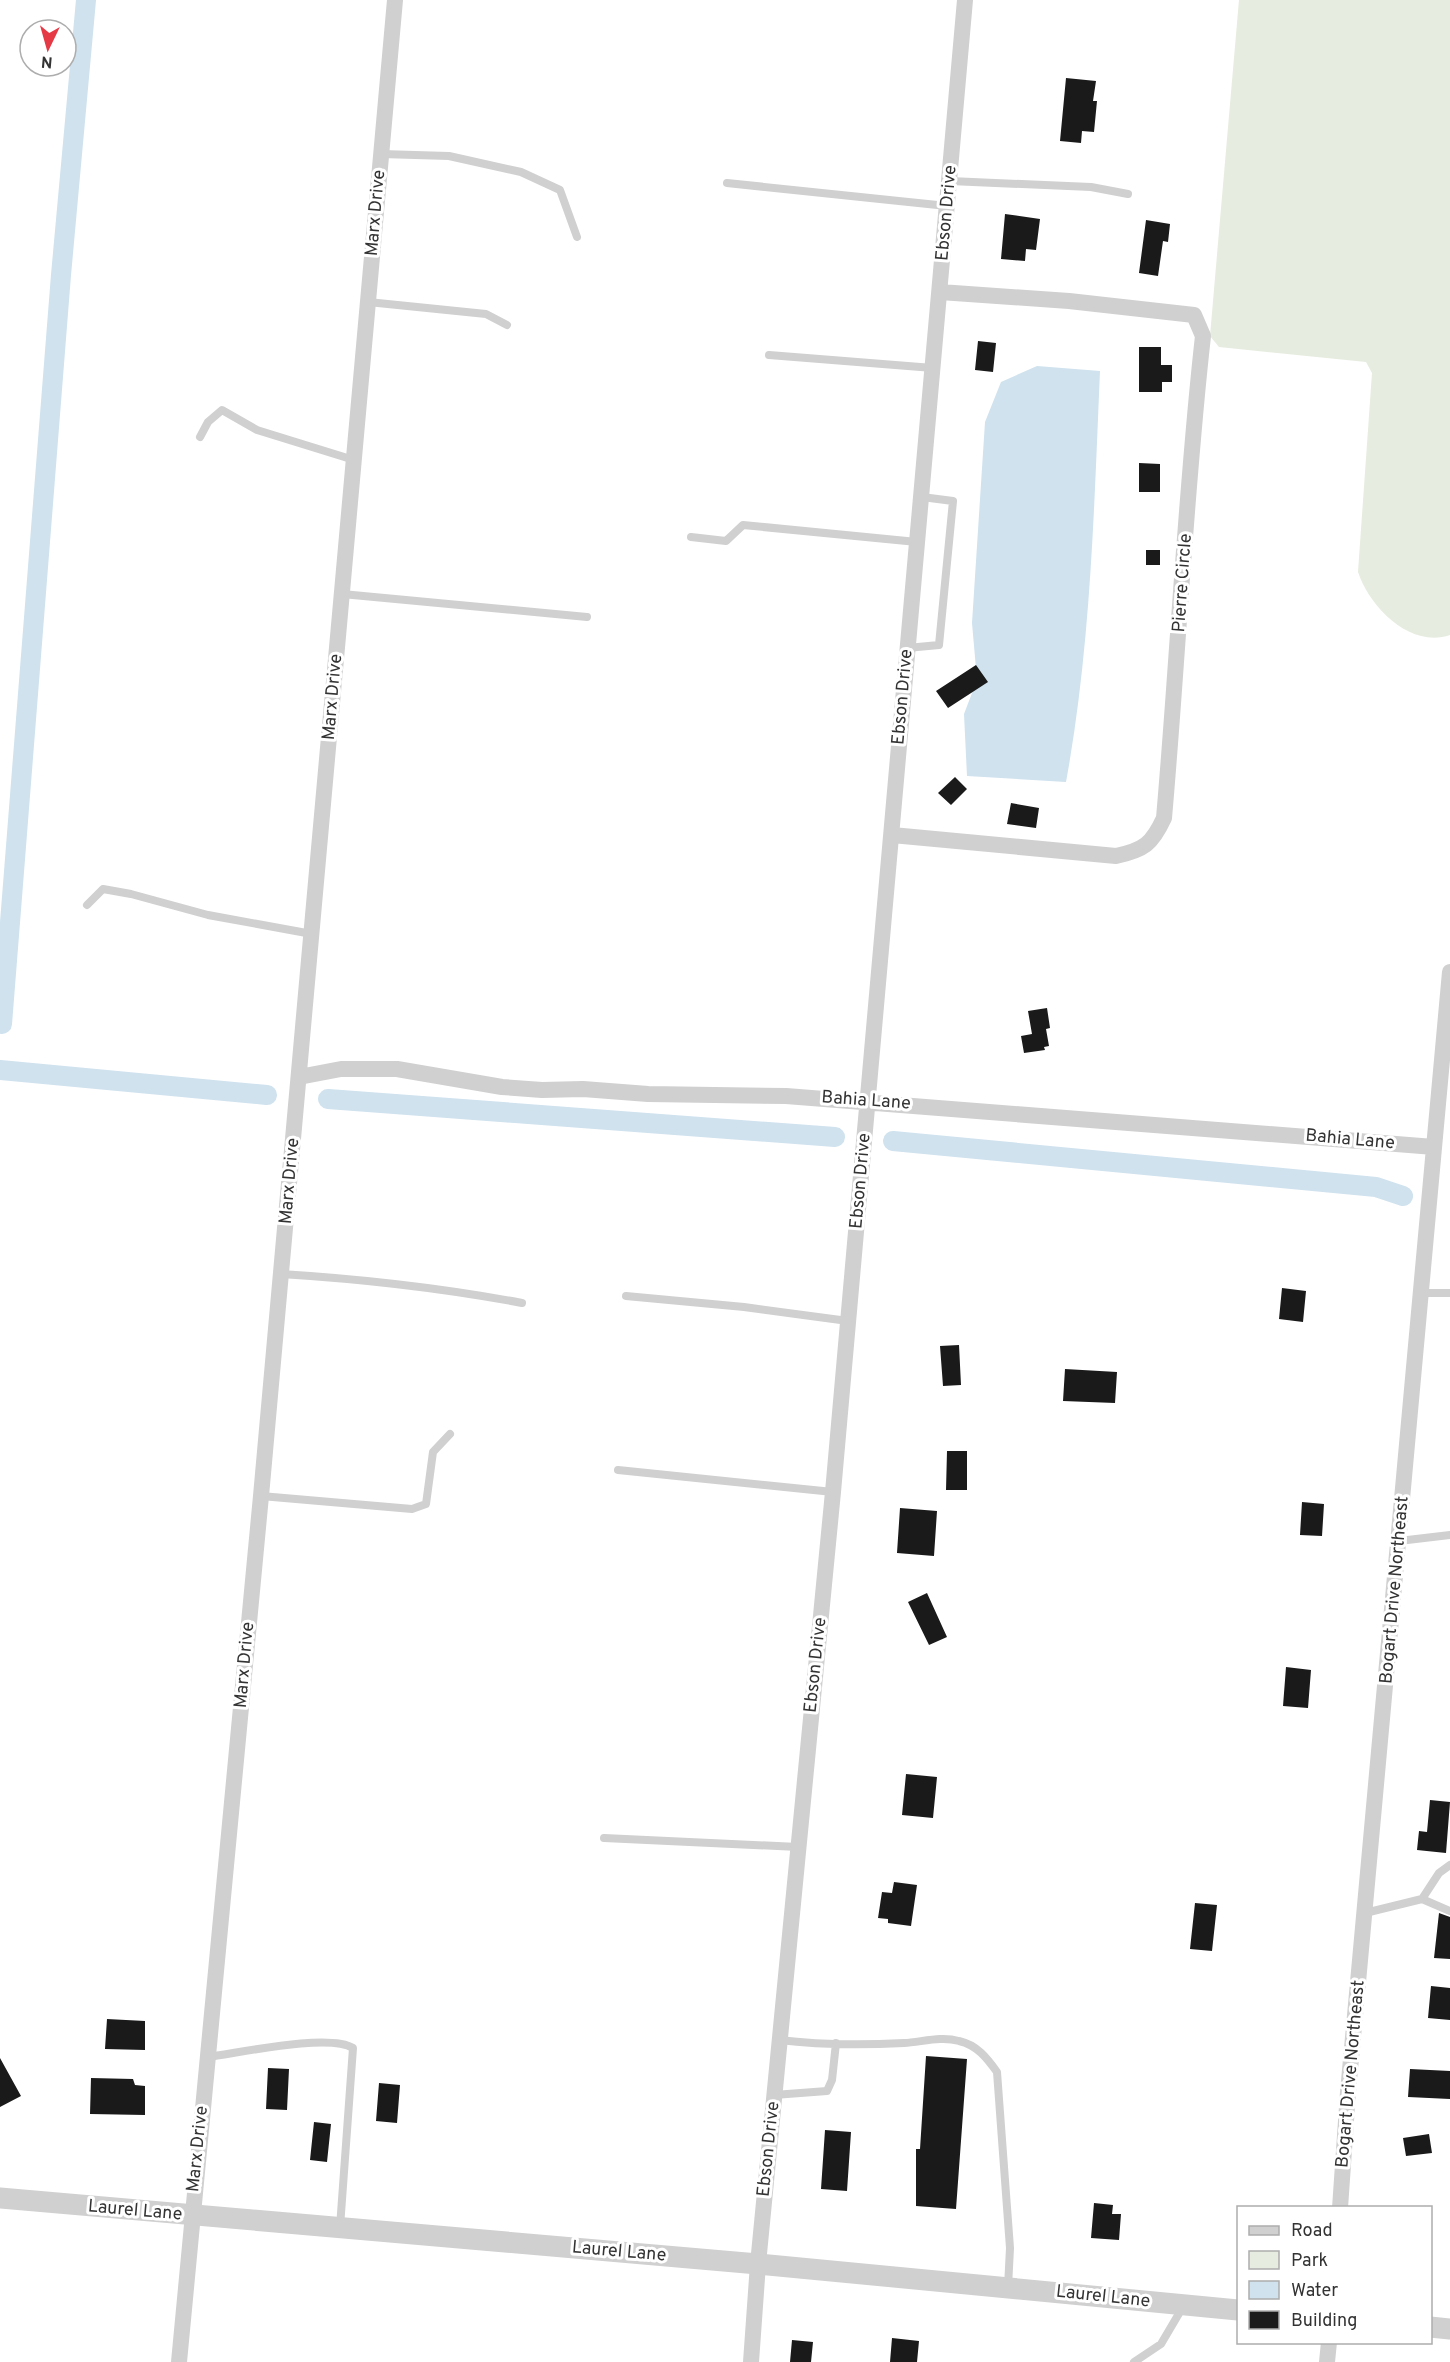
<svg xmlns="http://www.w3.org/2000/svg" width="1450" height="2362" viewBox="0 0 1450 2362" font-family="Overpass,sans-serif">
	<style>
		.green { fill: #e6ecdf }
		.water { fill: #cfe2ee }
		.lines { fill: none; stroke-linecap: round; stroke-linejoin: round }
		.canal { stroke: #cfe2ee; stroke-width: 20 }
		.building { fill: #1a1a1a }
		.service { stroke: #d0d0d0; stroke-width: 8 }
		.minor { stroke: #d0d0d0; stroke-width: 16 }
		.tertiary { stroke: #d0d0d0; stroke-width: 21 }
		.labels { text-anchor: middle; dominant-baseline: central; stroke-width: 6; stroke-linejoin: round; paint-order: stroke }
		.street-label { font-size: 18px; fill: #333; stroke: #fff }
	</style>
	<rect width="100%" height="100%" fill="#fff"/>
	<path class="green" d="M1239,0H1450V635C1410,649 1369,606 1358,572L1372,373L1366,362L1219,347L1210,336Z"/>
	<path class="water" d="M1037,366L1100,371C1094,508 1091,646 1066,782L967,776L964,714L977,680L972,623L985,422L1001,382Z"/>
	<g class="lines">
		<path class="canal" d="M2,1024L61,275L86,0
			M0,1070L267,1095
			M328,1099L835,1137
			M893,1141L1376,1187L1403,1196"/>
	</g>
	<path class="building" d="M1066,78L1096,81L1093,101H1097L1094,132L1082,131L1081,143L1060,141Z
		M1005,214L1040,219L1036,250L1026,249L1025,261L1001,259Z
		M1146,220L1170,224L1168,242L1163,241L1158,276L1139,273Z
		M978,341L996,343L993,372L975,370Z
		M1139,347H1161V365H1172V382H1162V392H1139Z
		M1139,463L1160,464V492H1139Z
		M1146,550H1160V565H1146Z
		M976,665L988,682L948,708L936,691Z
		M955,777L967,789L951,805L938,793Z
		M1011,803L1039,808L1036,828L1007,824Z
		M1047,1008L1050,1028L1046,1029L1049,1046L1044,1047L1045,1050L1024,1053L1021,1036L1032,1034L1028,1011Z
		M1282,1288L1306,1291L1303,1322L1279,1319Z
		M959,1345L961,1385L943,1386L940,1346Z
		M1065,1369L1117,1372L1115,1403L1063,1401Z
		M947,1451H967V1490H946Z
		M1302,1502L1324,1504L1322,1536L1300,1535Z
		M900,1508L937,1511L934,1556L897,1553Z
		M927,1593L947,1637L929,1645L908,1602Z
		M1286,1667L1311,1670L1308,1708L1283,1706Z
		M906,1774L937,1777L933,1818L902,1815Z
		M1430,1800L1450,1802L1446,1853L1417,1850L1419,1831L1427,1832Z
		M894,1882L917,1885L911,1926L888,1923V1919L878,1918L882,1892L892,1893Z
		M1195,1903L1217,1905L1212,1951L1190,1949Z
		M1439,1913L1450,1917V1959L1434,1958Z
		M1431,1986L1450,1988V2020L1428,2018Z
		M107,2019L145,2021V2050L105,2049Z
		M926,2056L967,2059L956,2209L916,2206V2149H920Z
		M0,2058L21,2096L0,2107Z
		M268,2068L289,2069L287,2110L266,2109Z
		M1410,2069L1450,2071V2099L1408,2097Z
		M91,2078L133,2079L135,2085L145,2086V2115L90,2114Z
		M379,2083L400,2085L397,2123L376,2121Z
		M314,2122L331,2124L327,2162L310,2160Z
		M825,2130L851,2132L847,2191L821,2189Z
		M1429,2134L1432,2153L1406,2156L1403,2138Z
		M1094,2203L1113,2205L1112,2214H1121L1119,2240L1091,2238Z
		M892,2338L919,2341L917,2362H890Z
		M792,2340L813,2342L811,2362H790Z"/>
	<g class="lines">
		<path class="service" d="M381,154L449,156L521,172L560,190L577,237
			M950,181L1091,187L1128,194
			M727,183L947,206
			M368,302L486,314L507,325
			M769,355L933,368
			M200,437L208,422L222,410L257,430L354,460
			M691,537L726,541L743,525L917,542
			M342,594L587,617
			M907,648L939,645L953,501L922,497
			M87,905L103,889L131,894L208,915L312,934
			M281,1274C362,1279 442,1288 522,1303
			M1421,1293H1450
			M626,1296L744,1307L848,1321
			M618,1470L833,1492
			M261,1496L412,1509L426,1504L433,1452L450,1434
			M1399,1541L1450,1535
			M604,1838L798,1847
			M1422,1899L1439,1873L1450,1865
			M1365,1913L1422,1899L1450,1911
			M779,2040C820,2045 863,2045 904,2043C922,2042 941,2036 959,2041C977,2045 987,2058 997,2072L1010,2248L1008,2287
			M208,2057C239,2053 329,2033 353,2048L340,2227
			M774,2095L827,2091L832,2080L836,2043
			M1134,2362L1161,2344L1184,2305"/>
		<path class="minor" d="M892,835L1116,856C1144,850 1152,844 1164,818C1178,658 1185,496 1203,336L1194,315L1069,301L940,292
			M299,1077L341,1069H397L502,1087L542,1090L583,1089L648,1094L786,1096L1434,1147
			M1340,2208L1348,2092L1450,972
			M179,2362L261,1496L395,0
			M751,2362L758,2264L833,1492L965,0
			M1327,2362L1329,2342"/>
		<path class="tertiary" d="M0,2198L758,2264L1238,2310
			M1430,2327L1450,2329"/>
	</g>
	<g class="labels">
		<g class="street-label">
			<text transform="translate(376 213) rotate(-85)">Marx Drive</text>
			<text transform="translate(947 213) rotate(-85)">Ebson Drive</text>
			<text transform="translate(1183 583) rotate(-86)">Pierre Circle</text>
			<text transform="translate(333 697) rotate(-85)">Marx Drive</text>
			<text transform="translate(903 697) rotate(-85)">Ebson Drive</text>
			<text transform="translate(866 1101) rotate(4)">Bahia Lane</text>
			<text transform="translate(1350 1140) rotate(5)">Bahia Lane</text>
			<text transform="translate(290 1181) rotate(-85)">Marx Drive</text>
			<text transform="translate(861 1181) rotate(-85)">Ebson Drive</text>
			<text transform="translate(1395 1590) rotate(-85)">Bogart Drive Northeast</text>
			<text transform="translate(245 1665) rotate(-85)">Marx Drive</text>
			<text transform="translate(816 1665) rotate(-84)">Ebson Drive</text>
			<text transform="translate(1351 2074) rotate(-85)">Bogart Drive Northeast</text>
			<text transform="translate(198 2149) rotate(-84)">Marx Drive</text>
			<text transform="translate(769 2149) rotate(-84)">Ebson Drive</text>
			<text transform="translate(135 2211) rotate(5)">Laurel Lane</text>
			<text transform="translate(619 2252) rotate(5)">Laurel Lane</text>
			<text transform="translate(1103 2297) rotate(6)">Laurel Lane</text>
		</g>
	</g>
	<rect x="1237" y="2206" width="195" height="138" fill="#ffffff" stroke="#adadad" stroke-width="1.5"/>
	<rect x="1249" y="2226" width="30" height="9" fill="#d0d0d0" stroke="#adadad" stroke-width="1.5"/>
	<text x="1291" y="2236" font-size="18" fill="#333333">Road</text>
	<rect x="1249" y="2251" width="30" height="18" fill="#e6ecdf" stroke="#adadad" stroke-width="1.5"/>
	<text x="1291" y="2266" font-size="18" fill="#333333">Park</text>
	<rect x="1249" y="2281" width="30" height="18" fill="#cfe2ee" stroke="#adadad" stroke-width="1.5"/>
	<text x="1291" y="2296" font-size="18" fill="#333333">Water</text>
	<rect x="1249" y="2311" width="30" height="18" fill="#1a1a1a" stroke="#adadad" stroke-width="1.5"/>
	<text x="1291" y="2326" font-size="18" fill="#333333">Building</text>
	<g transform="translate(48 48) rotate(185)"><circle r="28" fill="#ffffff" stroke="#adadad" stroke-width="1.5"/>
	<path d="M0-4.5L10 22L0 15L-10 22Z" fill="#e63946"/>
	<text y="-9" font-size="16" font-weight="bold" text-anchor="middle" fill="#333333">N</text>
	</g>
</svg>
